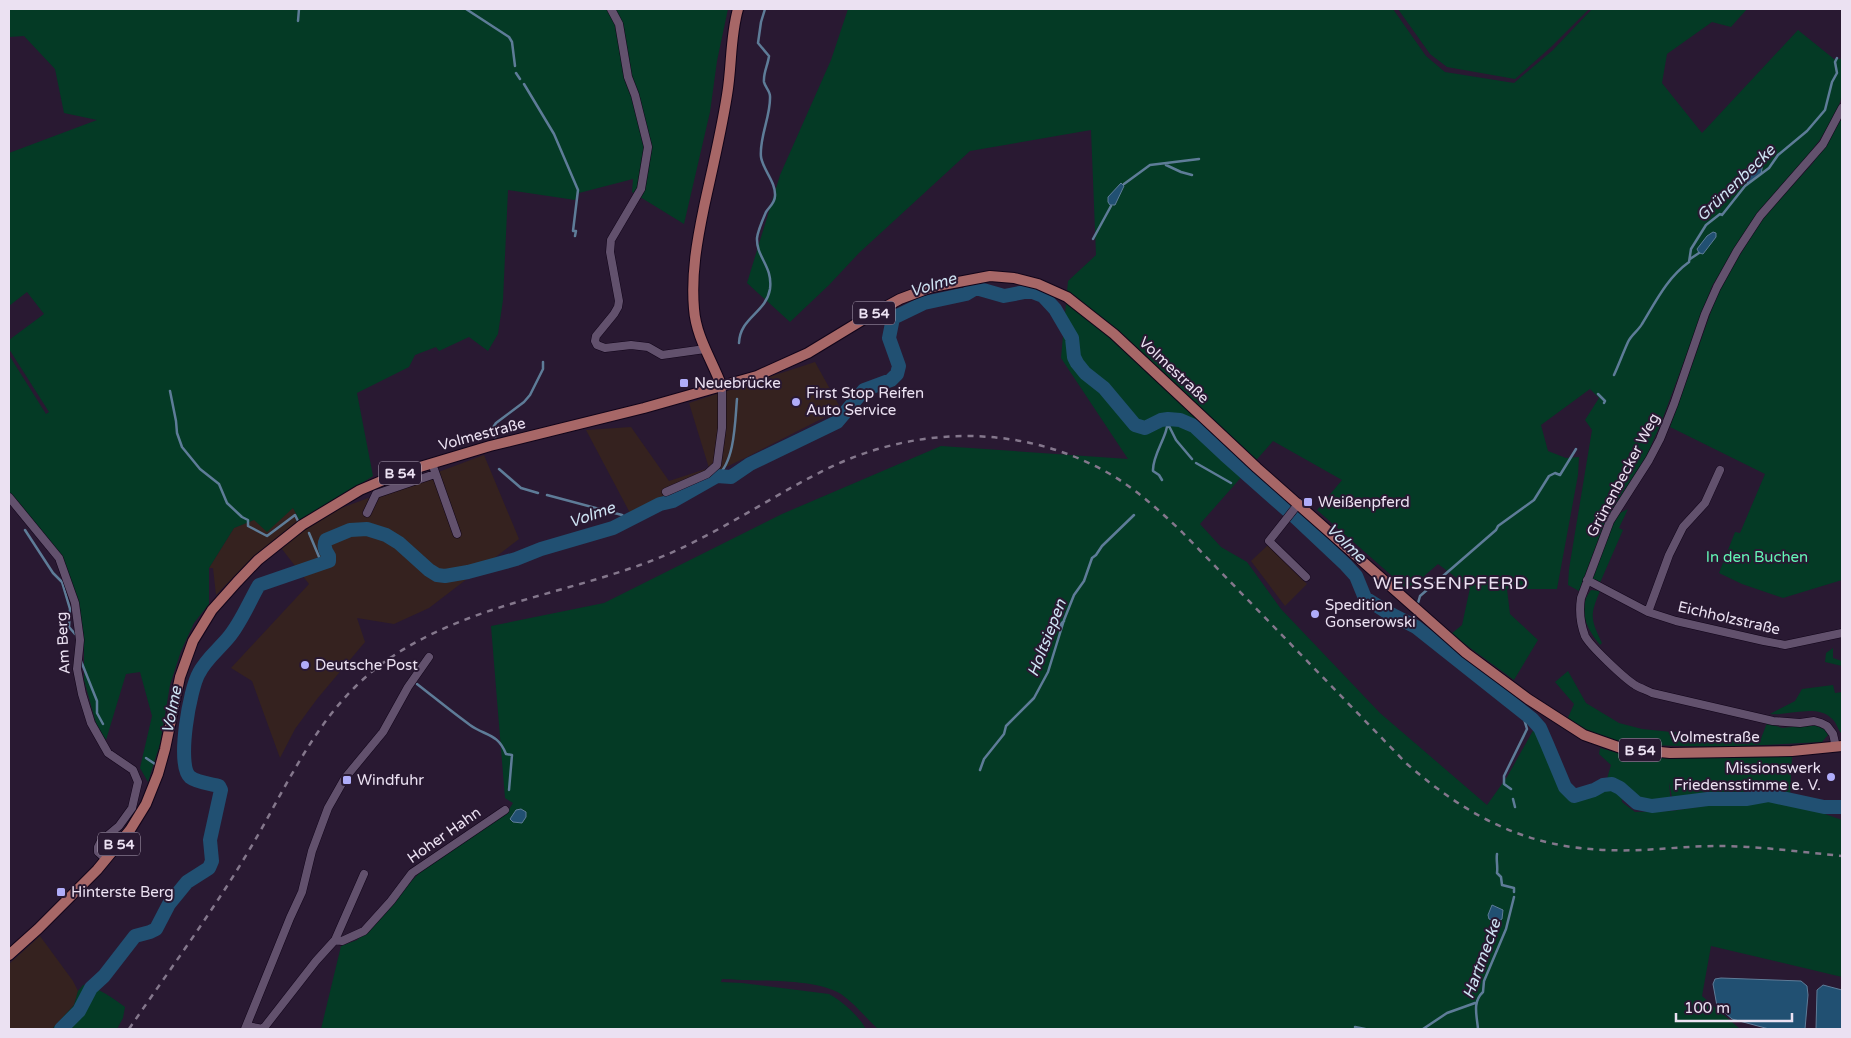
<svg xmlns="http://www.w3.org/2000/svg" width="1851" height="1038" viewBox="0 0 1851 1038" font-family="'Varela Round',sans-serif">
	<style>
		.commercial { fill: #35221f }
		.green { fill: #043a25 }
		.water { fill: #215072; stroke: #5e7c98 }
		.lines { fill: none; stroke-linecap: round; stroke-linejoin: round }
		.stream { stroke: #5e7c98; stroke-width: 2.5 }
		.river { stroke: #215072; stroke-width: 14 }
		.minor-casing { stroke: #110419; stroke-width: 9 }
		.major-casing { stroke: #110419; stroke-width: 12 }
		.minor { stroke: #62516d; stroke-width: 8 }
		.major { stroke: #a76767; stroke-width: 10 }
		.rail { stroke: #84778c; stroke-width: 2.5; stroke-dasharray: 6 6; stroke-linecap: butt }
		.poi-dot { fill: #b0adfa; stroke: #291932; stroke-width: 2 }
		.labels { text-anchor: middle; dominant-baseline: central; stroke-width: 4; stroke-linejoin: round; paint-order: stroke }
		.shield { fill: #291932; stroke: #b1a5b8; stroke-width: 1 }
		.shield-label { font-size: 14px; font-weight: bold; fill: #ebe1f2 }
		.street-label { font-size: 15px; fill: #ebe1f2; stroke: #291932 }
		.poi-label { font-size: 15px; fill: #ebe1f2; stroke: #291932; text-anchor: start }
		.park-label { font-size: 15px; fill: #63f7b6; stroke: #291932 }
		.water-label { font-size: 16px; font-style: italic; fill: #cee3f3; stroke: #291932 }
		.quarter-label { font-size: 18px; letter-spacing: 1px; fill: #ebe1f2; stroke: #291932 }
	</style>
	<rect width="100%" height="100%" fill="#291932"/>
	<path class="commercial" d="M815,362L841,409L745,458L630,513L586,430L631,427L669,481L709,468L689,403Z
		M484,455L519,539L429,608L394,624L357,618L365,642L317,699L295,729L280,758L252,681L231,668L309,584L275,540L253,557L216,595L213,568H209L234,528L254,520L293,508L301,523Z
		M1268,545L1307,584L1285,606L1251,561Z
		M40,936L73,981L78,991L74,1005L52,1029H9V964Z"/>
	<path class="green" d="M9,9H728L717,61L710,112L684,224L632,192L633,179L579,193L575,200L508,190L503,300L498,334L488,351L469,337L439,351L436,347L415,355L409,367L357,393L373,476L301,523L293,508L267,532L254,520L234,528L209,568V604L194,623L181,651L170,685L160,744L148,782L140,768L152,716L140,672L126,674L106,740L97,727L84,680V637L78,603L60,556L9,492V355L46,414L49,412L9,349V340L44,314L27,292L9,306V153L97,120L64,113L55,69L24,36L9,37Z
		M848,9H1393L1426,56L1445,72L1514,83L1553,50L1592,9H1747L1731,27L1712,22L1667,54L1662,83L1702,133L1798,30L1834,59H1842V95L1836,115L1819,141L1799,166L1757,213L1712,286L1661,423L1646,457L1605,522L1579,591L1568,585L1569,569L1592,430L1585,420L1599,398L1590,389L1541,425L1548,451L1566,458L1579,457L1578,475L1557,589H1507L1510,614L1538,640L1514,680L1451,634L1462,625L1470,588L1438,564L1408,590L1317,510L1342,480L1273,441L1200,524L1221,547L1247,562L1281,609L1380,713L1487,805L1507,777L1535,727L1546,737L1554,748L1562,777L1570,790L1580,797L1604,789L1611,765L1599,754L1600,748L1627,755L1666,757H1792L1790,796L1770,791L1747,797L1735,795L1672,797L1669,782L1671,807L1650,808L1621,788L1622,802L1635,812L1671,811L1719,804L1769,801L1805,807L1842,820V977L1711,946L1702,996L1740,1029H878C866,1018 854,1003 841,994C813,977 755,982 722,979L721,982L742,983L829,994C843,1002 858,1015 866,1029H321L341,946L357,940L420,872L508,811L513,803L505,798L491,626L604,603L782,514L941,446L1128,459L1061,358L1068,281L1096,255L1091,130L970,151L859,253L829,285L790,322L747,283L780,175L831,60Z
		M1398,9H1589L1551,47L1515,79L1447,67L1430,54Z
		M1842,118V580L1783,598L1742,584L1719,573L1735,532L1740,533L1765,474L1670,427L1719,289L1762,219L1813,163Z
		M1628,509L1619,528L1623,530L1599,585L1589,581L1614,516Z
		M1591,590L1600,591C1590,615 1590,618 1602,643L1600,645C1587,629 1576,609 1591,590Z
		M1833,648V658L1842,661V666L1825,662L1826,653Z
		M1568,671L1586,703L1619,723L1642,729L1760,741L1767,723L1782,728L1815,725L1826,730L1828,735L1822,742L1724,747L1640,745L1614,740L1590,732L1567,720L1574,704L1555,682Z
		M1833,685L1835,693L1842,692V734C1837,729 1837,722 1831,718C1816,704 1789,716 1770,714L1795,701L1802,689Z
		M83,985C100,988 111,997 125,1007L123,1018L117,1029H52L74,1005L78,991Z"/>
	<path class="water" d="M1758,162L1763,163L1761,174L1748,183L1740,176V173Z
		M1121,183L1124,186L1115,205H1110L1108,202V197Z
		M1713,232L1716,233V237L1703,254L1699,253L1697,249L1707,236Z
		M521,809L526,812V817L522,823L513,822L510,819L516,810Z
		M1492,905L1503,910L1502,919L1497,922L1489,919L1488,915Z
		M1721,978L1801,981L1807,986L1808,995L1805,1029H1769L1732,1019L1717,1006L1713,984L1715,979Z
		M1823,985L1842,990V1029H1816L1817,990Z"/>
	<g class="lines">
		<path class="stream" d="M466,9L509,37L512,42L515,66
			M298,21L299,9
			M516,73L520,79
			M524,84L554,134L578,190L573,231H576L575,236
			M1166,165L1181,172L1192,175
			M1124,184L1150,165L1199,159
			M1093,239L1111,206
			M1690,259L1699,253
			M739,343C740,317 766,313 770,289C773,266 756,257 757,238C758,230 763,219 766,212C769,207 775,203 775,196C776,182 763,170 761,157C759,137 771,116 770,96C770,91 765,87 764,82C763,73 768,65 769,56L758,43L761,22L765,9
			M1614,375C1619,364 1623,353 1628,342C1631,335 1638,331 1642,324C1656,301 1667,278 1689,262L1691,249L1706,225L1720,214L1722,215L1745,186L1769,168L1778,155L1807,131L1825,110L1832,82L1837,73L1835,62L1837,58
			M170,391L176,421L177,433L182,447L200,469L219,484L227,503L242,517L248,520V526L267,536L295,515L298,521
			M1598,394L1605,401L1604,403
			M1168,424L1176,440L1192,459
			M495,437L492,429L496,423L524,402L530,395L543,369V362
			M1196,463L1231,483
			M499,469L521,488L538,493
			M717,476C735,462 735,421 737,399
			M1162,480L1159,475L1153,471C1152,454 1170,434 1167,419
			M547,495L622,515L628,520
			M25,530L53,573L62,582L70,609L69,627L75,634
			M309,533L322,564
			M1418,603L1420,596L1496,530L1498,526L1534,500L1549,476L1555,473L1560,475L1576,449
			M1399,619L1402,616
			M1053,632L1064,621
			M81,661L97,701V713L103,724
			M417,684C435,698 452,712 470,725C485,736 498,733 506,754L512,755L509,790
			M146,758L155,764
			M980,770L984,759L1004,734L1006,726L1034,698L1048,672L1064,620L1074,595L1084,581L1092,558L1096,555L1102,546L1134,515
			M1511,789L1504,784V776L1527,729L1522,712
			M1513,799L1515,807
			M1497,854C1496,861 1498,866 1497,873L1501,877L1502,885L1514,888V892
			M1355,1027L1365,1029
			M1423,1029L1447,1013L1475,1003
			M1478,1029C1477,1016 1472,1002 1483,992L1484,981L1506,929L1514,897"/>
		<path class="river" d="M61,1029L79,1011L91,988L104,976L135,936L150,932L156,929L169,904L187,882L209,868L212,861L210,840L221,790L219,786C211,784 196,782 190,777C176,765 190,688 199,673C206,659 218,650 228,638C241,623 249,602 259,585L329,561V556C325,551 323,546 326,540L350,530L367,529L386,535L399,543L429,570L437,575L445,576L468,572L516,559L541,549L613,528L660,504L673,501L717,476L731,477L750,464L837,422L864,390L891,380L897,374L899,366L889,338L893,318L924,303L966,294L976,288L1004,296L1030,291L1043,296L1055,309L1072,338L1074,357L1077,363L1085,373L1104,388L1135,425L1145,428L1161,420L1168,419L1180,420L1194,426L1225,455L1294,516L1346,565L1356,576L1365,598L1387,612L1416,627L1532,719L1540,728L1547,744L1565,787L1574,796L1594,790L1603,785L1612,784L1620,788L1637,803L1652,806L1708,799H1746L1768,795L1824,807H1842"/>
		<g class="minor-casing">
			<path id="minor" d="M611,9L619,24L628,77L635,95L648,147L641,189L611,240L610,252L619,301L618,307L614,314L596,336L595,341L597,345L605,348L631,345L648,347L662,355L705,349
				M434,469L457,534
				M666,492L707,474L717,465L722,428V387
				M9,497L59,558L75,603L80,640L77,669L82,694L91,723L108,753L133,770L138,782L132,808L119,826L101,841L98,847V852L106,859
				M1299,503L1269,541L1306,577
				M367,513L376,494L435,474
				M1587,580L1648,612L1676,621L1764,641L1785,645L1842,633
				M1648,612L1669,555L1683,527L1705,503L1720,470
				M1836,747L1833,734L1827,726L1821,723L1814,721L1800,723L1773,721L1652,693C1646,690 1640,688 1635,685C1624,678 1590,646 1585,636C1580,623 1579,611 1581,598L1610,521L1649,460L1660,439L1674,404L1705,314L1717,287L1737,251L1760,216L1823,144L1842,108
				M335,940L364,874
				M247,1026L263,1029L316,961L335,940L342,941L364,931L391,901L412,873L505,810
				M245,1029L290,918L302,892L312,851L328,808L345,778L383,732L408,687L429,657"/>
		</g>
		<g class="major-casing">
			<path id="major" d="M722,387C712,360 696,337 694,309C691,274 697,241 704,207C712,170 721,133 727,95C732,66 730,37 738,9
				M9,955L38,929L97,870L130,830L146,804L158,774L165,749L180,677L193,641L212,610L237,582L258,560L302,525L360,490L400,473L490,446L644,408L757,376L808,353L869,316L900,299L932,287L990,276L1014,278L1038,284L1067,297L1086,312L1114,334L1257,468L1466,653L1528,699L1584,735L1621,748L1670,753L1792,751L1842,746"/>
		</g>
		<use href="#minor" class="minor"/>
		<use href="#major" class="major"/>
		<path class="rail" d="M129,1029C170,969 214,910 251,847C283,793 310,731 356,686C433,611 543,600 640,565C710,541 769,496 835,465C923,425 1025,425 1110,474C1137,490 1160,511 1182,532L1407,764C1467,816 1526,848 1608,850C1644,852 1681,846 1717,846C1759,846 1801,852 1842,856"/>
	</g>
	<g class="poi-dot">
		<rect x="679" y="378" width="10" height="10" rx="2.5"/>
		<circle cx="796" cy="402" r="5"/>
		<rect x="1303" y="497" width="10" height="10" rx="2.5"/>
		<circle cx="1315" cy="614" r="5"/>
		<circle cx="305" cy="665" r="5"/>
		<circle cx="1831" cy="777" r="5"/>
		<rect x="342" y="775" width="10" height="10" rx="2.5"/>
		<rect x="56" y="887" width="10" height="10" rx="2.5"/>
	</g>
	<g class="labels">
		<g class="shield">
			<rect x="853" y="301.5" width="42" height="23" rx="4"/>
			<rect x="379" y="461.5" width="42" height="23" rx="4"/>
			<rect x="1619" y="738.5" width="42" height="23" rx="4"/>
			<rect x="98" y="832.5" width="42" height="23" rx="4"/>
		</g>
		<g class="shield-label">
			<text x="874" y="313">B 54</text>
			<text x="400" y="473">B 54</text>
			<text x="1640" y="750">B 54</text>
			<text x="119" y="844">B 54</text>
		</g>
		<g class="street-label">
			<text transform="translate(1174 370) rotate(43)">Volmestraße</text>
			<text transform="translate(482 434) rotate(-15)">Volmestraße</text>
			<text transform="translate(1623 475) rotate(-62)">Grünenbecker Weg</text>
			<text transform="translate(1729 618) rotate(13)">Eichholzstraße</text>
			<text transform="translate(63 643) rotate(-93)">Am Berg</text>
			<text x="1715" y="737">Volmestraße</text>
			<text transform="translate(444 835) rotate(-35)">Hoher Hahn</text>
		</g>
		<g class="poi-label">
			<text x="694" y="383">Neuebrücke</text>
			<text x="806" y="393">First Stop Reifen<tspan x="806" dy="17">Auto Service</tspan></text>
			<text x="1318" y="502">Weißenpferd</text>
			<text x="1325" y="605">Spedition<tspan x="1325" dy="17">Gonserowski</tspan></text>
			<text x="315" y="665">Deutsche Post</text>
			<text x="1821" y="768" text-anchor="end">Missionswerk<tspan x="1821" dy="17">Friedensstimme e. V.</tspan></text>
			<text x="357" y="780">Windfuhr</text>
			<text x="71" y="892">Hinterste Berg</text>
		</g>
		<g class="park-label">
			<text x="1757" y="557">In den Buchen</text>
		</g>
		<g class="water-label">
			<text transform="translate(1736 183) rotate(-44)">Grünenbecke</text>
			<text transform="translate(933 285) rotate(-17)">Volme</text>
			<text transform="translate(592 515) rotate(-20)">Volme</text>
			<text transform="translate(1346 543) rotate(44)">Volme</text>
			<text transform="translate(1047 638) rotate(-69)">Holtsiepen</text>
			<text transform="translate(172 710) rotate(-79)">Volme</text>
			<text transform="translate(1482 959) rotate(-70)">Hartmecke</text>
		</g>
		<g class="quarter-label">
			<text x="1451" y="583">WEISSENPFERD</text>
		</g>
	</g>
	<rect width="1851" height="1038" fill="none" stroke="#ebe1f2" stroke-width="20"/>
	<path d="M1676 1013v8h116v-8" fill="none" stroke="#ebe1f2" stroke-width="2.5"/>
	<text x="1684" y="1013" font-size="15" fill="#ebe1f2" stroke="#291932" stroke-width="4" paint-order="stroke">100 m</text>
</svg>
